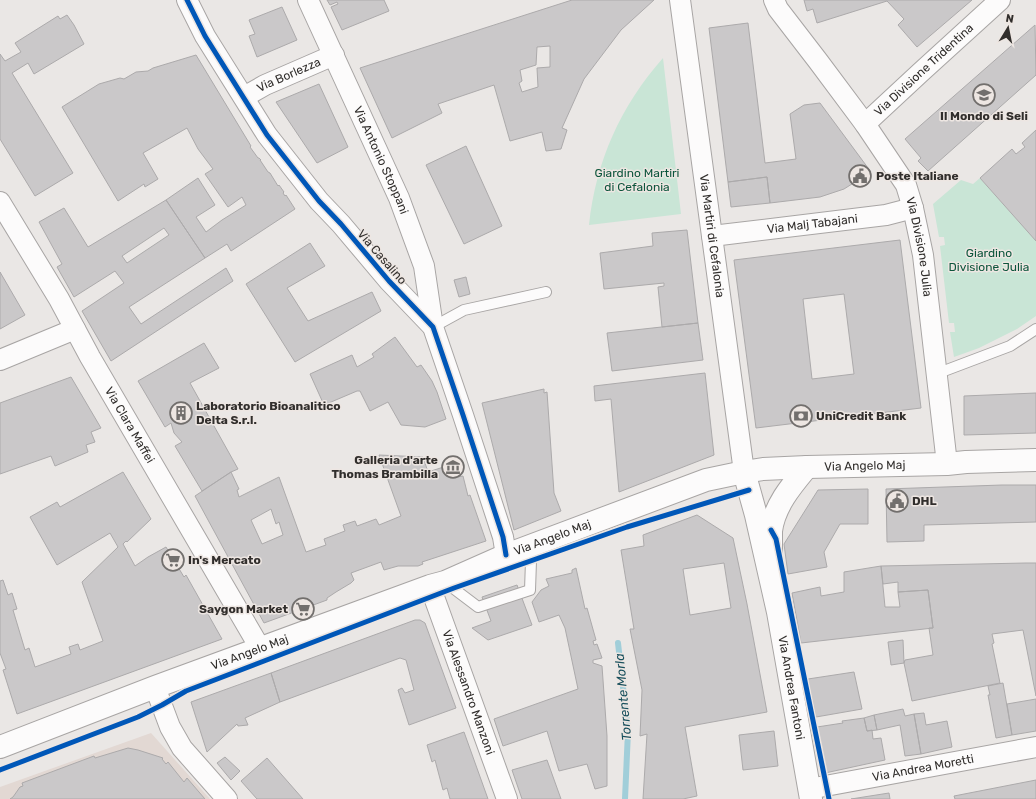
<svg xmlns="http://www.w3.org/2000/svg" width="1036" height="799" viewBox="0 0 1036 799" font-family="Rubik,sans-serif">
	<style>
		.built { fill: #e2d8d3 }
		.green { fill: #c9e5d6 }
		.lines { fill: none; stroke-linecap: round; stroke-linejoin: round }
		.stream { stroke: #a1ced9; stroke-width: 6 }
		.building { fill: #cac8c9; stroke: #acaaab; fill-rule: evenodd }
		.service-casing { stroke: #a8a5a4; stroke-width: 12 }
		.minor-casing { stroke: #a8a5a4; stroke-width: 22 }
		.secondary-casing { stroke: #a8a5a4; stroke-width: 24 }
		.service { stroke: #fcfbfb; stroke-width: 10 }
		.minor { stroke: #fcfbfb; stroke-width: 20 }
		.secondary { stroke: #fcfbfb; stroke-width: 22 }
		.cycleway-casing { stroke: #ede6e2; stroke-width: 8 }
		.cycleway { stroke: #0057b8; stroke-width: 5 }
		.labels { text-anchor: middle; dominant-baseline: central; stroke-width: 3; stroke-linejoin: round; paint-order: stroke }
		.street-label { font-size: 12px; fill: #312e2c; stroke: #ede6e2 }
		.poi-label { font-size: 12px; font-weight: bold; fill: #312e2c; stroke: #ede6e2; text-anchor: start }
		.park-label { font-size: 12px; fill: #0c553c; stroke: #ede6e2 }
		.water-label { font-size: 13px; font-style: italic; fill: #19505d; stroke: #ede6e2 }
	</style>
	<rect width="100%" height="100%" fill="#eae7e5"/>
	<path class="built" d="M151,733L210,799H0V787Z"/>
	<path class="green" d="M663,58L681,214L589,225C596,161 620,107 663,58Z
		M980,178L1036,241V316L1017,329L979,348L954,357L950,332H955L954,323H949L940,246L945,245L944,237H939L933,204L961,180L973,184Z"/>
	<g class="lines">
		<path class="stream" d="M618,643L628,731L625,799"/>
	</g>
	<path class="building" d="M327,0H384L389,11L342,30L331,7L338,4L337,2L330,5Z
		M572,0H654L621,30L584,79L562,128L567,130L561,149L546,151L542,132L510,141L494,85L438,104L442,113L392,138L360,68ZM550,46V67L537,68L538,87L522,92L519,83L522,81L520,70L536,65L537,47Z
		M804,0H972L917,47L898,25L904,19L887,1L817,23L813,9L807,11Z
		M282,7L297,40L257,57L249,36L255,34L249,20Z
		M67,15L74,25L84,44L34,74L28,63L12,73L73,173L35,196L0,139V54L5,61L21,52L15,43L58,16L60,19Z
		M748,23L765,163L796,159L790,114L804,105L820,103L871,172L844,189L820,197L770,203L767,177L728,182L709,28Z
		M1035,25L1036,75L928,171L918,161L921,158L905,139Z
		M196,55L251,146L250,147L258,158H259L261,160H260L268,172L270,173L278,186L279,185L284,192L283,193L285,196L286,195L295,209L231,251L227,244L205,258L166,200L198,178L215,205L196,217L206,232L222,220L246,205L242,197L228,207L205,174L213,169L198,149L187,128L143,153L158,179L145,187L144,184L118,201L62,107L99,84L120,78L124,79L136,72L148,71L153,68Z
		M319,84L348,147L317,163L276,102Z
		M1036,130V241L980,178L1012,149L1016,154L1025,147L1022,143Z
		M466,146L502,226L464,244L426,165Z
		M767,177L770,203L731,207L728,182Z
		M166,200L205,258L129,307L141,324L226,268L233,281L111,361L82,311L124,283L115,271L74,297L57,267L62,264L39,222L64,208L88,247ZM164,228L169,235L127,263L122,256Z
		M687,230L698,323L662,327L658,287L664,286V283L604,289L600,253L653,246L652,233Z
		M900,240L921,408L756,428L734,260ZM844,294L854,374L812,379L803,299Z
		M310,243L325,266L287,288L308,321L372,292L381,311L295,362L246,284Z
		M0,272L25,315L0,329Z
		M466,277L470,294L459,297L454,280Z
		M698,323L703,360L612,371L607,333Z
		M395,337L417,367L421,365L432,381L437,392L446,419L425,427L401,425L388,402L370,411L360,391H357L324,405L310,374L352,355L357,367L374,357L372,354Z
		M204,343L219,368L190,383L238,469L231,472L202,491L175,446L182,442L174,433L171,423L165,427L138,381Z
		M705,373L714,455L619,492L611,399L595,401L594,386Z
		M71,377L101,428L91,432L95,442L86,445L88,452L55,466L51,456L0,474V403Z
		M544,389V393L547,392L554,493L561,511L514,530L482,403Z
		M1036,393V433L964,435V396Z
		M379,455L423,457L428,472L453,464L458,477L463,476L468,496L470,495L486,541L422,562L423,564L418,566H398L384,570L381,562L351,573L354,580L351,583L336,592L327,598V600L264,623L195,496L231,472L239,489L237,490L239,497L279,477L306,552L326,545L324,539L345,531L343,525L355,521L357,526L376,519L379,525L401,516ZM271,509L276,524L279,522L283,535L262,544L251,520Z
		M123,472L151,519L127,542L126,541L123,544L135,566L148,557L166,547L184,577L186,575L222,639L17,714L3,670L6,669L0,653V581L3,580L8,595L12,593L17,609L13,610L25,650L29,648L35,667L71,654L69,647L78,644L80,650L103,641L82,582L118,547L110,533L57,565L30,517L57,502L60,507Z
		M1002,485H1036V522L924,525V541L887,542L886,489Z
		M868,489V524H840L824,552L827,567L788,574L784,544L818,490Z
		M697,515L733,538L747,604L767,712L685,727L697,796L683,799H643L647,734L640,736L642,690L630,629H634L621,550L644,546L643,535ZM724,563L731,608L690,615L683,569Z
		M1026,563H1036V696L1023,630L992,634L994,643L992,644L1000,683L912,701L904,663L905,660L933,655L929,628H933L928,590L898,592V582L883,584L881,566Z
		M881,566L885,607H900L898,592L928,590L933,628L801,643L792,593L820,587L821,596L844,592V572Z
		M576,568L585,609L587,608L596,640L593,641L594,645L597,644L602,658L593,660V663L602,666L607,736V786L595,789L587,764L559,771L547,731L503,746L494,719L578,689L565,628L559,615L539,622L532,602L541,590L549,586L546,579L572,573V570Z
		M517,585L532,625L488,640L472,628L491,621L482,597Z
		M415,620H420L425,623L456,708L409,725L398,690L402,688L405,693L414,690L406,660L400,658L280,702L271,673Z
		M903,640L904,663L891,665L888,642Z
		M854,672L862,709L816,717L808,679Z
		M271,673L280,702L245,718L248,725L238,726L237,724L207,752L191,702Z
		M1003,683L1012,735L996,738L988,695H990L988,686Z
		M1036,699V731L1012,735L1007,704Z
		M903,709L905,716L914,714L921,754L905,756L900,725L877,730L874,715Z
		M924,713L926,725L947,721L952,747L921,754L914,714Z
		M874,715L877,730L867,731L864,718Z
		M864,718L867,731L872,730L873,739L881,738L885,760L825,773L817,727L843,723L842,721Z
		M774,731L778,766L743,770L739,735Z
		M464,732L488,799H450L447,788L443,790L435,760L432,762L427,745Z
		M128,748L138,750L163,758L162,759L166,764L168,762L184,782L187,778L205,799H10L13,797L20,787L23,786L22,783L94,756L95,758Z
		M225,757L240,771L231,780L217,763Z
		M267,758L303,799H257L241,781Z
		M547,760L561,799H522L512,770Z
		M1036,780V799H955L954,796Z
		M889,793L890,799H851Z"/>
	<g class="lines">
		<g class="service-casing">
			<path id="service" d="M433,327L464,310L546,292
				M936,374L1010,346L1036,329
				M445,582L478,607L530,590L531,561L528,546"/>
		</g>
		<g class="minor-casing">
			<g id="minor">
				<path d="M187,0L205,36L267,135L319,201L341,224L389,281L433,327L463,415L503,537L506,555"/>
				<path id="s1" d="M308,0L399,198L424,266L433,327"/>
				<path id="s2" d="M680,0L744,472"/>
				<path id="s3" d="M774,0L778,9L818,61L865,124L906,185L913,208L923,255L947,464"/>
				<path id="s4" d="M244,97L265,85L334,55"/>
				<path id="s5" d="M865,124L921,72L1000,0"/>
				<path id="s6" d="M0,202L59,299L90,357L260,648"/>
				<path id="s7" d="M712,236L886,215L913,208"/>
				<path d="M0,360L75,329"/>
				<path id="s8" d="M430,586L507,799"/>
				<path d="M155,687L170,727L182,748L227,799"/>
				<path id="s9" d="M809,789L1036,747"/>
			</g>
		</g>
		<g class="secondary-casing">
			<g id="secondary">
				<path id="s10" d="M744,472L756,515L778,612L811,799"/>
				<path d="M771,553C771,546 771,539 771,531C774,506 792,485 807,467"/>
				<path id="s11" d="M0,747L155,687L430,586L445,582L506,555L706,480L744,472L763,469L807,467L947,464L966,462L1036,460"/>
			</g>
		</g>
		<use href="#service" class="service"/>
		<use href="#minor" class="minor"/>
		<use href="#secondary" class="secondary"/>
		<g class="cycleway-casing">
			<path id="cycleway" d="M187,0L205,36L267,135L319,201L341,224L389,281L433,327L463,415L503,537L506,555
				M771,530L776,539L829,799
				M0,770L138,717L162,705L186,691L454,588L627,527L749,490"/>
		</g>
		<use href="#cycleway" class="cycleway"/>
	</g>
	<defs>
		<g id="school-ring" transform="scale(1.15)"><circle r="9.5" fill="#ede6e2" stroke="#726f6d" stroke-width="1.5"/><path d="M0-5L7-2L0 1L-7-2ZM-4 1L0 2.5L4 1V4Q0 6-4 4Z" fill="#726f6d"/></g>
		<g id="civic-ring" transform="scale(1.15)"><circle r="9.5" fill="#ede6e2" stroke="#726f6d" stroke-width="1.5"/><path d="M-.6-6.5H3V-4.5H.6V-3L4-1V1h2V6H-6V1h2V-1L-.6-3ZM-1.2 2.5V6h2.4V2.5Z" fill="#726f6d"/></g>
		<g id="building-ring" transform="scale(1.15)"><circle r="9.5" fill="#ede6e2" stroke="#726f6d" stroke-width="1.5"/><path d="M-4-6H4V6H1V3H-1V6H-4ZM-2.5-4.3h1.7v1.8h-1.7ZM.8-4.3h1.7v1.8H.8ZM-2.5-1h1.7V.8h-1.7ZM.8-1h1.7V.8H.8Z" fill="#726f6d"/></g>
		<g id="bank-ring" transform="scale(1.15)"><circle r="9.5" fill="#ede6e2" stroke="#726f6d" stroke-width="1.5"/><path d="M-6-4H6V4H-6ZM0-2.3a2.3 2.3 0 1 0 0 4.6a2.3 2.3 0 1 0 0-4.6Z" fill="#726f6d"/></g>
		<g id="museum-ring" transform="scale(1.15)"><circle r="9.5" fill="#ede6e2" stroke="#726f6d" stroke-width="1.5"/><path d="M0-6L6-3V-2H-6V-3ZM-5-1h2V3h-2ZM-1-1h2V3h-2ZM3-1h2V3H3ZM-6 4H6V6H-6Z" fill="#726f6d"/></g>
		<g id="supermarket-ring" transform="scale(1.15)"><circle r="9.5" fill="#ede6e2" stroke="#726f6d" stroke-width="1.5"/><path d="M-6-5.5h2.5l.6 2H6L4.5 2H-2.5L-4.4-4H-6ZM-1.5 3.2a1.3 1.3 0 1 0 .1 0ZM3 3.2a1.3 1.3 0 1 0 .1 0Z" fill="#726f6d"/></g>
	</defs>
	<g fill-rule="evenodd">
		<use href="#school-ring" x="984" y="95"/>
		<use href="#civic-ring" x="860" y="176"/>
		<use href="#building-ring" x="181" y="413"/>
		<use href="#bank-ring" x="801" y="416"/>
		<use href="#museum-ring" x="453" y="467"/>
		<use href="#civic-ring" x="897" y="501"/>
		<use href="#supermarket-ring" x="173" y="560"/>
		<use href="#supermarket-ring" x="303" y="609"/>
	</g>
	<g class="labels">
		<g class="street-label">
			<text stroke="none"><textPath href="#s5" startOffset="80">Via Divisione Tridentina</textPath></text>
			<text stroke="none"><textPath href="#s4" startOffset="50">Via Borlezza</textPath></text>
			<text stroke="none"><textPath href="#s1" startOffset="176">Via Antonio Stoppani</textPath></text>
			<text stroke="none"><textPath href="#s7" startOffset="101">Via Malj Tabajani</textPath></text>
			<text stroke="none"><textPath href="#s2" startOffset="238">Via Martiri di Cefalonia</textPath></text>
			<text stroke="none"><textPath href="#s3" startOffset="291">Via Divisione Julia</textPath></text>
			<text transform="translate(382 257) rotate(49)">Via Casalino</text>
			<text stroke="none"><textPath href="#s6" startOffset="258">Via Clara Maffei</textPath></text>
			<text stroke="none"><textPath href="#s11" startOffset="915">Via Angelo Maj</textPath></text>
			<text stroke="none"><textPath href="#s11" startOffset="591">Via Angelo Maj</textPath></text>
			<text stroke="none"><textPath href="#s11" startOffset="267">Via Angelo Maj</textPath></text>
			<text stroke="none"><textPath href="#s10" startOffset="221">Via Andrea Fantoni</textPath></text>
			<text stroke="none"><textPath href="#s8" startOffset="113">Via Alessandro Manzoni</textPath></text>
			<text stroke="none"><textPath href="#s9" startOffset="116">Via Andrea Moretti</textPath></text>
		</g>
		<g class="poi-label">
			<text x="984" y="116" text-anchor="middle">Il Mondo di Seli</text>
			<text x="876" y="176">Poste Italiane</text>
			<text x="196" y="406">Laboratorio Bioanalitico<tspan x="196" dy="14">Delta S.r.l.</tspan></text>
			<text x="816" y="416">UniCredit Bank</text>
			<text x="438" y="460" text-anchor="end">Galleria d'arte<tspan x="438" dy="14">Thomas Brambilla</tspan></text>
			<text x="912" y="501">DHL</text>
			<text x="188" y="560">In's Mercato</text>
			<text x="288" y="609" text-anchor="end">Saygon Market</text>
		</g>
		<g class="park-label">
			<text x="637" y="173">Giardino Martiri<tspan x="637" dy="14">di Cefalonia</tspan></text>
			<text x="989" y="253">Giardino<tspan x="989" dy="14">Divisione Julia</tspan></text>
		</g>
		<g class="water-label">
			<text transform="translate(623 697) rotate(-95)">Torrente Morla</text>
		</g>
	</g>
	<g transform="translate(1008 28) rotate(10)" stroke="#ede6e2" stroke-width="3" paint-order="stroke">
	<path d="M0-3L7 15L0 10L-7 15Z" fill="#312e2c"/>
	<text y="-6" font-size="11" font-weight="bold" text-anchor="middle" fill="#312e2c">N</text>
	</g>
</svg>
